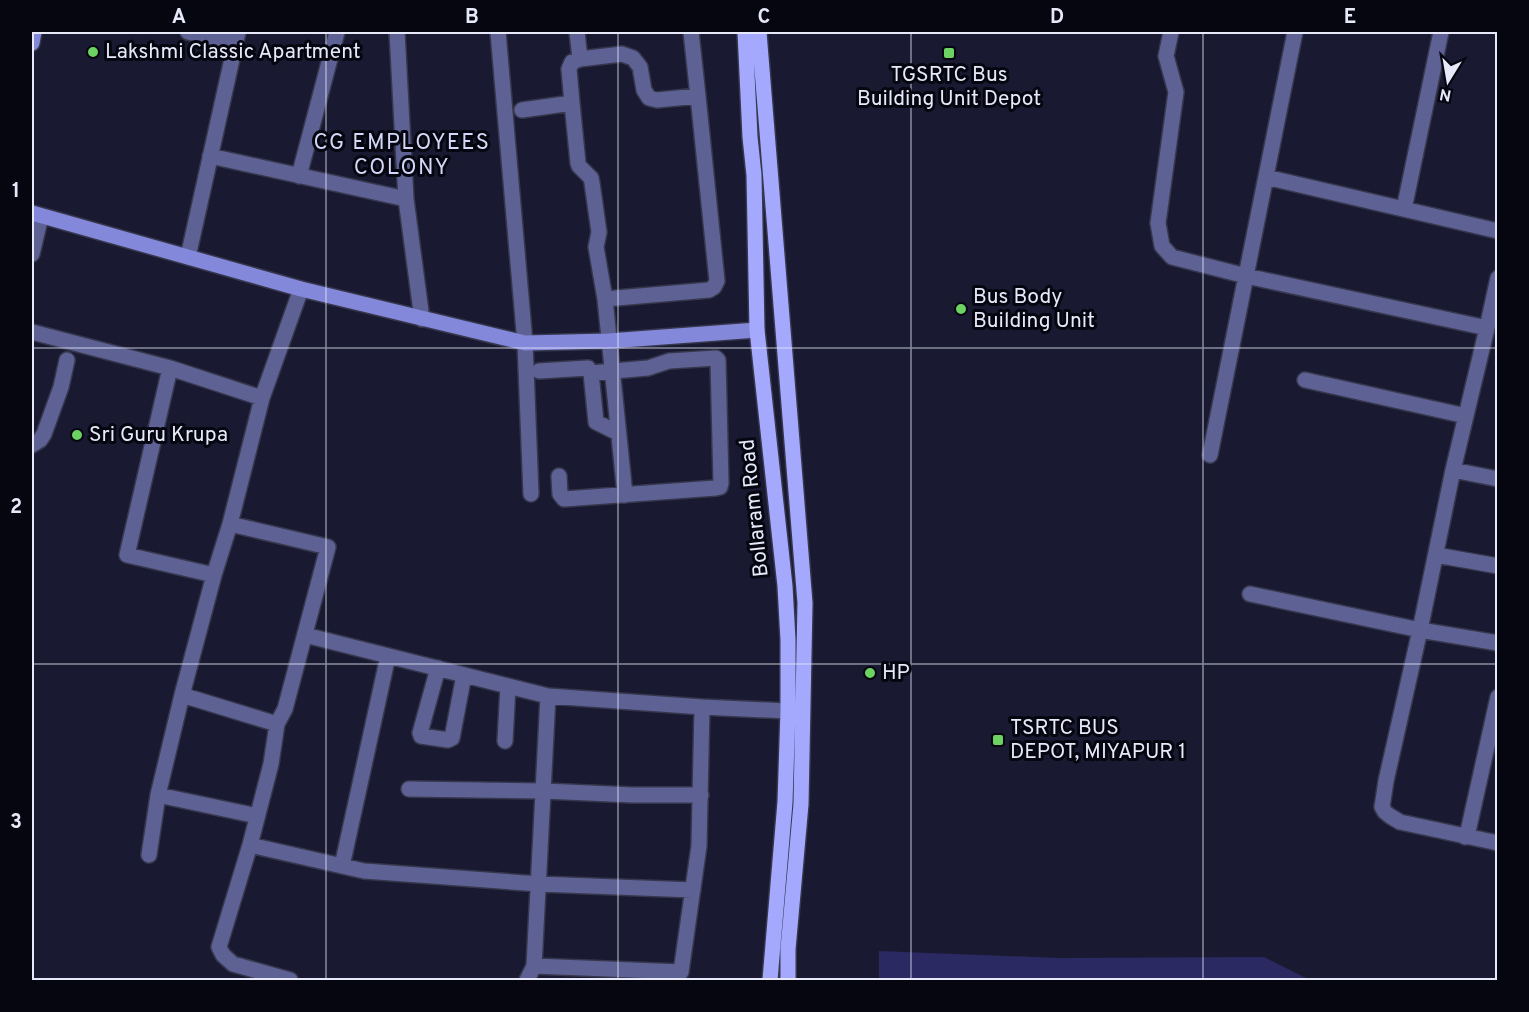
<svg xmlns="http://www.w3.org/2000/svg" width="1529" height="1012" viewBox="0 0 1529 1012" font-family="Overpass,sans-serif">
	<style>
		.green { fill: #2a2962 }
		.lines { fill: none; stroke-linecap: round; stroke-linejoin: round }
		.street-casing { stroke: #36374d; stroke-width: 18 }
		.secondary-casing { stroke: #36374d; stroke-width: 18 }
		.primary-casing { stroke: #36374d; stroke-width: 18 }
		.street { stroke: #5e6194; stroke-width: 15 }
		.secondary { stroke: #8488da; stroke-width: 15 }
		.primary { stroke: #a4a9fe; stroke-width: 15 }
		.grid { fill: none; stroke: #e7e9fa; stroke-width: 1.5; stroke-opacity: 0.55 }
		.poi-dot { fill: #6cd362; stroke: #060610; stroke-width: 2 }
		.labels { text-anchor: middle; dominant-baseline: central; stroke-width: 6; stroke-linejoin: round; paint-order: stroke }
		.poi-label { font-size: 21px; fill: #e7e9fa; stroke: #060610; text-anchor: start }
		.street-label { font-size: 21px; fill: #e7e9fa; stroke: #060610 }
		.neighbourhood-label { font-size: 22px; letter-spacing: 1.5px; fill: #d4d7f8; stroke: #060610 }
		.neatline { fill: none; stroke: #e7e9fa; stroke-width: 2 }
		.grid-label { font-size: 20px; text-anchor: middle; font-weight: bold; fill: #e7e9fa }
	</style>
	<rect width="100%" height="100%" fill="#191a31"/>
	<path class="green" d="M879,951L1059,958L1264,957L1310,980H879Z"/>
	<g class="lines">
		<g class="street-casing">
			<path id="street" d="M188,32L236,43
				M397,32L406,199L422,319
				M498,32L525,343L531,494
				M577,32L580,59
				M691,32L698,96
				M1171,32L1166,56L1176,92L1158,223L1162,246L1172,257L1246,276L1487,328
				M572,103L578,163L579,166L591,178L592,183L599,232L596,247L605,299L625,495
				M522,110L572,103L569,69L572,62L580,59L622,54L633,58L640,67L644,90L649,98L657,100L698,96L717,281L714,287L709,290L605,299
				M210,156L406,199
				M299,176L337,32
				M1266,177L1498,231
				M1404,209L1441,32
				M32,254L41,216
				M188,257L238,32
				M1498,278L1487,328L1453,470L1420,630L1386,781L1382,807L1385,812L1390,816L1400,822L1498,843
				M32,332L170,368L262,398
				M170,368L127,555L214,575
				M539,371L588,368L591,373L596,422L618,433
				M1305,380L1466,416
				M32,445L40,440L44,434L61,387L67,360
				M1210,455L1295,32
				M1453,470L1498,479
				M559,476L560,494L564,499L716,488L720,487L721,483L718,360L716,358L669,361L648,368L591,373
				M230,524L328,547L285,709L277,724L271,764L250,845L219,947L223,955L233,964L290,980
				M1436,555L1498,566
				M1250,594L1420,630L1498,643
				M305,635L548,696L702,707L699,846L681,972L534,966
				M438,668L420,733L421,736L448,740L452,738L464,675
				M182,695L277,724
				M702,707L788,711
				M505,741L508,686
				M409,789L544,791L633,795H701
				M158,795L257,816
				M1465,837L1467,836L1498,697
				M250,845L364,871L539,884L693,890
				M149,855L158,795L182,695L214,575L230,524L262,398L301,289
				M342,866L388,656
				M527,980L534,966L548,696"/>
		</g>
		<g class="secondary-casing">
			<path id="secondary" d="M32,43L34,32
				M32,213L301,289L525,343L609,341L757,330"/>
		</g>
		<g class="primary-casing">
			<path id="primary" d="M745,32L750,137L754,175L757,330L785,586L788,640V711L785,802L770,980
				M759,32L805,603L801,804L788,949V980"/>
		</g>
		<use href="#street" class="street"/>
		<use href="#secondary" class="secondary"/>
		<use href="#primary" class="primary"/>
	</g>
	<path class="grid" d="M326,32V980M618,32V980M911,32V980M1203,32V980M32,348H1498M32,664H1498"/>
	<g class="poi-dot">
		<circle cx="93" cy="52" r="6"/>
		<rect x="943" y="47" width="12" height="12" rx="3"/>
		<circle cx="961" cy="309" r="6"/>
		<circle cx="77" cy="435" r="6"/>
		<circle cx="870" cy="673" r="6"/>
		<rect x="992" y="734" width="12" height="12" rx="3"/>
	</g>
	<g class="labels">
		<g class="poi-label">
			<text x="105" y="52">Lakshmi Classic Apartment</text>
			<text x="949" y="75" text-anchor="middle">TGSRTC Bus<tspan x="949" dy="24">Building Unit Depot</tspan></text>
			<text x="973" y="297">Bus Body<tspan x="973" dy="24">Building Unit</tspan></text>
			<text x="89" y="435">Sri Guru Krupa</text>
			<text x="882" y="673">HP</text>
			<text x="1010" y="728">TSRTC BUS<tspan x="1010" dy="24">DEPOT, MIYAPUR 1</tspan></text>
		</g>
		<g class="street-label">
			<text transform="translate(755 508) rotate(-96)">Bollaram Road</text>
		</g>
		<g class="neighbourhood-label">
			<text x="402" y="143">CG EMPLOYEES<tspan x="402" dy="25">COLONY</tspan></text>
		</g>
	</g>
	<rect width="1529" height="1012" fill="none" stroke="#060610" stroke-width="66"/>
	<g transform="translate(1448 81) rotate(191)" stroke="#060610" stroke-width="4.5" paint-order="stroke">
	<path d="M0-4.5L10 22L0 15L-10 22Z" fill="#e7e9fa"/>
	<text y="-9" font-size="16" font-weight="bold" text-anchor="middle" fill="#e7e9fa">N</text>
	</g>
	<rect x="33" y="33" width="1463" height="946" class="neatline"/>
	<g class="grid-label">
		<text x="179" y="23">A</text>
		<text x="472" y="23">B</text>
		<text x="764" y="23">C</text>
		<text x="1057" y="23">D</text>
		<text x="1350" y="23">E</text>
		<text x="16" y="197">1</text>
		<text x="16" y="513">2</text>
		<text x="16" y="828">3</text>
	</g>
</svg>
